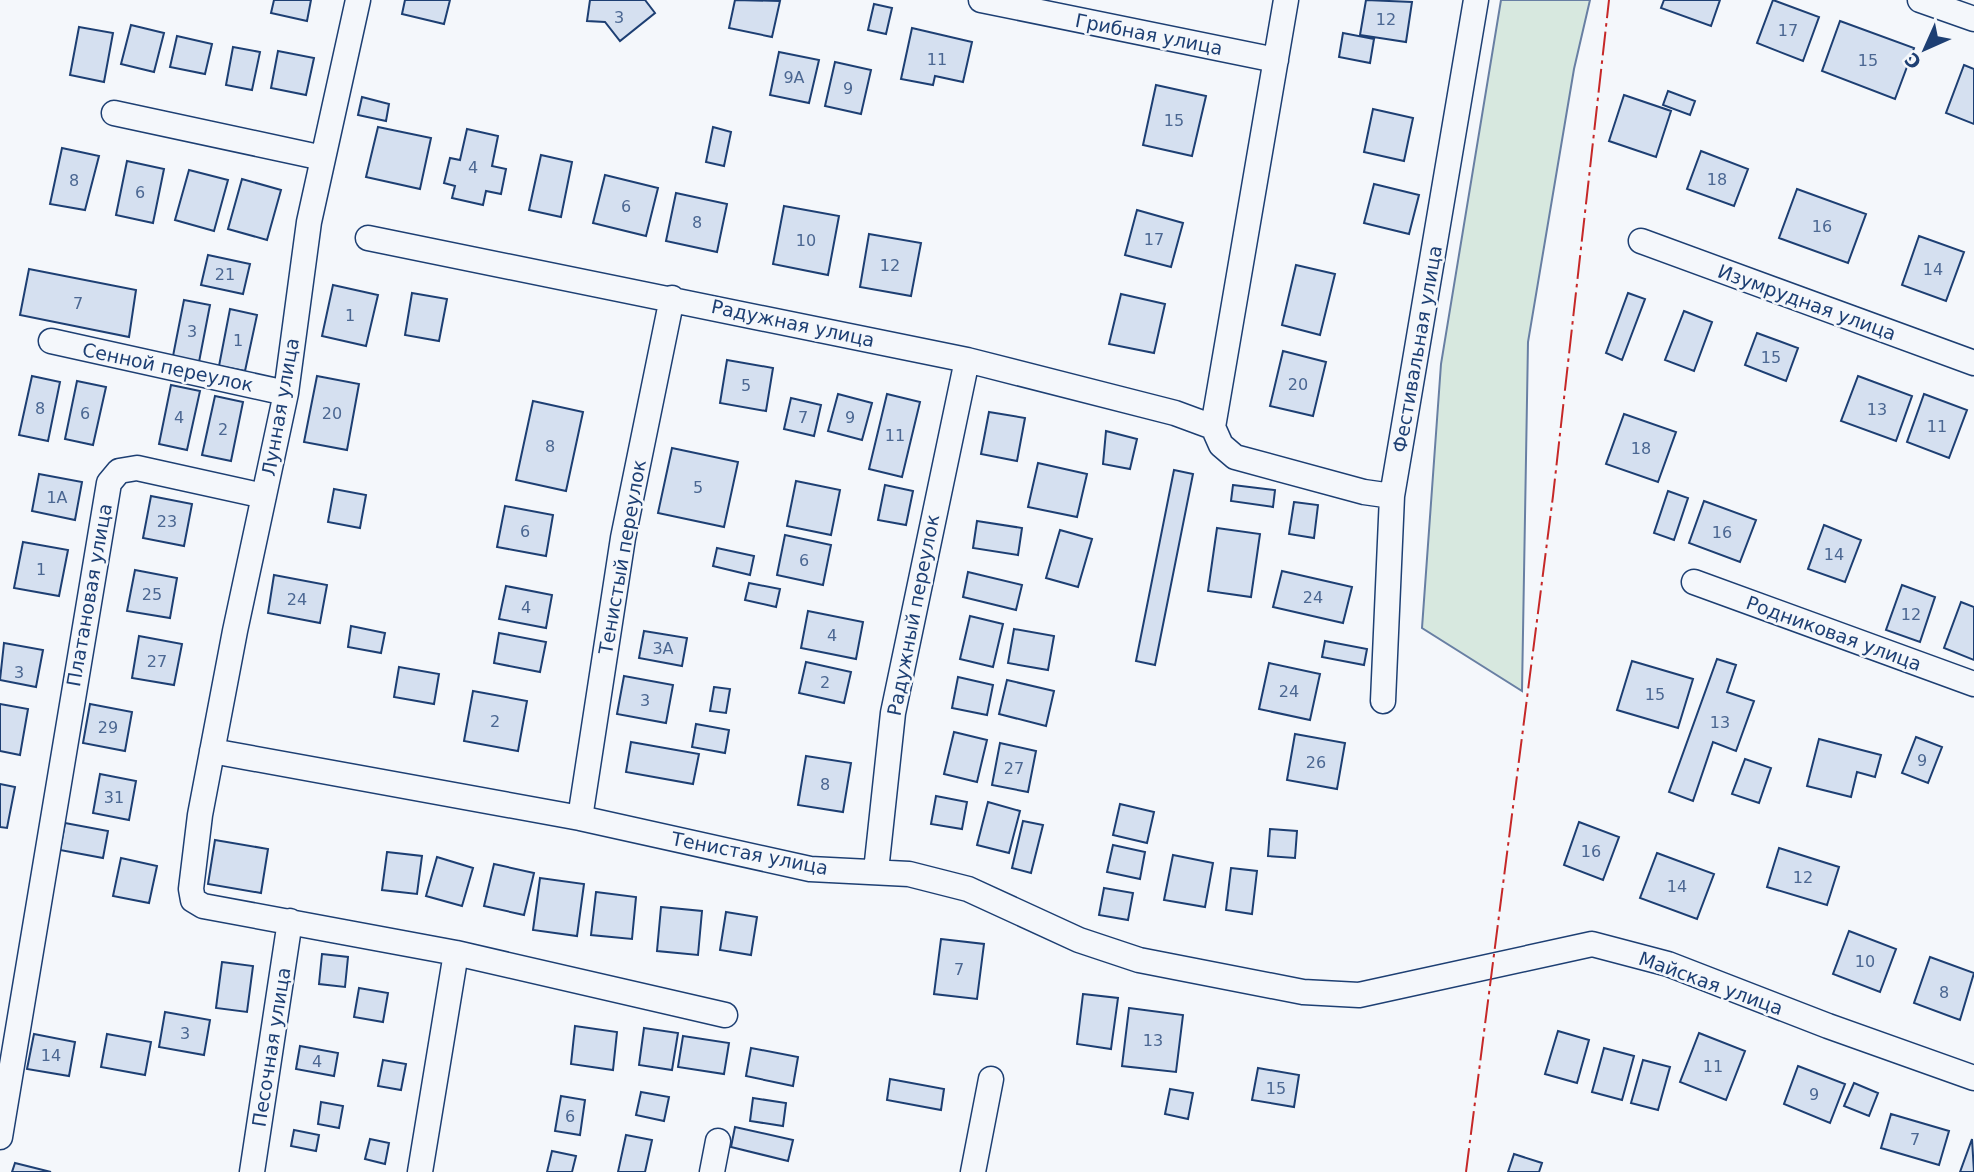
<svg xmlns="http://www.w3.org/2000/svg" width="1974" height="1172" viewBox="0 0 1974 1172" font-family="'DejaVu Sans',sans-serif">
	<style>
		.green { fill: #d7e8df; stroke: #687fa3; stroke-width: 2 }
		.building { fill: #d5e0f0; stroke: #1d3f73; stroke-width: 2 }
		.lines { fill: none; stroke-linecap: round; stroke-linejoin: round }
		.street-casing { stroke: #1d3f73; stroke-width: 27 }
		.street { stroke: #f4f7fb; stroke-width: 24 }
		.power { stroke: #c62828; stroke-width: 2; stroke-dasharray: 24 5 3.5 5; stroke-linecap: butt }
		.labels { text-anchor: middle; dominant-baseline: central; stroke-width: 5; stroke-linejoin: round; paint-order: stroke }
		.number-label { font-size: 16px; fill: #4b6792 }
		.street-label { font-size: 19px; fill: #1d3f73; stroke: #f4f7fb }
	</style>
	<rect width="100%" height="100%" fill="#f4f7fb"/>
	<path class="green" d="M1501,0H1590L1574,69L1528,342L1522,691L1422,628L1441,364Z"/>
	<path class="building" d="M274,0H311L307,21L271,13Z
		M405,0H450L444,24L402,14Z
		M590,0H645L655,13L620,41L605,22L587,21Z
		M735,0L780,1L772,37L729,28Z
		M1366,0L1412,2L1406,42L1360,35Z
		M1664,0H1720L1711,26L1661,8Z
		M1773,0L1819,17L1803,61L1757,43Z
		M874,4L892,8L886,34L868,30Z
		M1840,21L1914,48L1895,99L1822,71Z
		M131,25L164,33L154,72L121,64Z
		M79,27L113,33L104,82L70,75Z
		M912,28L972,42L963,82L935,76L933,85L901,79Z
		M1343,33L1374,39L1370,63L1339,57Z
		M177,36L212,44L205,74L170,67Z
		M233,47L260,52L252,90L226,85Z
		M278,51L314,58L306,95L271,88Z
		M779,52L819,60L809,103L770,95Z
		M835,62L871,70L861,114L825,106Z
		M1964,65L1974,69V124L1946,113Z
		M1156,85L1206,96L1192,156L1143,145Z
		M1668,91L1695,101L1690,115L1663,105Z
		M1624,95L1671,111L1656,157L1609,141Z
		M362,97L389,104L386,121L358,115Z
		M1373,109L1413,118L1404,161L1364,152Z
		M378,127L431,138L420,189L366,177Z
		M713,127L731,132L724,166L706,162Z
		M467,129L498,136L492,166L506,169L501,194L486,191L483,205L452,198L455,186L444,183L450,158L460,160Z
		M62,148L99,156L85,210L50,204Z
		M1701,151L1748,169L1734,206L1687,189Z
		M541,155L572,162L561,217L529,210Z
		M127,161L164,169L153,223L116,215Z
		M189,170L228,180L214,231L175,220Z
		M605,175L658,188L646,236L593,223Z
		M242,179L281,190L267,240L228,229Z
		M1374,184L1419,195L1409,234L1364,223Z
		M1797,189L1866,214L1848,263L1779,238Z
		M676,193L727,204L717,252L666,241Z
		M784,206L839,216L828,275L773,264Z
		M1137,210L1183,223L1171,267L1125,255Z
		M869,234L921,243L911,296L860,287Z
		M1919,236L1964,252L1946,301L1902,285Z
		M208,255L250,264L243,294L201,285Z
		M1296,265L1335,274L1320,335L1282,325Z
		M29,269L136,290L129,337L20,315Z
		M333,285L378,295L366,346L322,336Z
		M412,293L447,299L439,341L405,335Z
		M1628,293L1645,299L1622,360L1606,353Z
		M1121,294L1165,304L1154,353L1109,344Z
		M184,300L210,305L199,362L173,356Z
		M230,309L257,315L245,371L219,366Z
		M1684,311L1712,322L1694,371L1665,360Z
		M1757,333L1798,348L1786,381L1745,365Z
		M1283,351L1326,362L1313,416L1270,406Z
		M727,360L773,368L766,411L720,403Z
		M32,376L60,382L48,441L19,435Z
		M317,376L359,384L347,450L304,442Z
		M1858,376L1912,396L1896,441L1841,421Z
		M77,381L106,387L93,445L65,439Z
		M171,385L200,391L187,450L159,444Z
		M838,394L872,403L862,440L828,431Z
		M887,394L920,402L902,477L869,469Z
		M1924,394L1967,410L1949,458L1907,442Z
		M215,396L243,402L231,461L202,455Z
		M791,398L821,405L814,436L784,429Z
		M533,401L583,412L566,491L516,480Z
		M989,412L1025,418L1017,461L981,454Z
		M1624,414L1676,432L1658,482L1606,464Z
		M1106,431L1137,439L1130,469L1103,464Z
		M672,448L738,462L724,527L658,513Z
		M1038,463L1087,474L1077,517L1028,507Z
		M1174,470L1193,474L1155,665L1136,661Z
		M39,474L82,482L75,520L32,511Z
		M796,481L840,490L831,535L787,526Z
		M885,485L913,491L906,525L878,520Z
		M1233,485L1275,490L1273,507L1231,501Z
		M334,489L366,495L360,528L328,522Z
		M1668,491L1688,498L1674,540L1654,533Z
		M151,496L192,504L184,546L143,538Z
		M1704,501L1756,520L1740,562L1689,543Z
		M1294,502L1318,505L1314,538L1289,534Z
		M505,506L553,515L546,556L497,547Z
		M977,521L1022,528L1018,555L973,548Z
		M1824,525L1861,540L1845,582L1808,569Z
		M1217,528L1260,534L1251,597L1208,591Z
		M1060,530L1092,539L1078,587L1046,578Z
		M785,535L831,545L823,585L777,575Z
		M23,542L68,550L59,596L14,588Z
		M717,548L754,556L750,575L713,566Z
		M135,570L177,578L170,618L127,611Z
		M1282,571L1352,587L1343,623L1273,607Z
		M968,572L1022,585L1016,610L963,597Z
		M274,575L327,585L320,623L268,613Z
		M749,583L780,589L776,607L745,600Z
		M1902,585L1935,597L1920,642L1886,630Z
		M506,586L552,595L546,628L499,619Z
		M1961,602L1974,607V660L1944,648Z
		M808,611L863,622L856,659L801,648Z
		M970,616L1003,624L993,667L960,659Z
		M351,626L385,633L381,653L348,647Z
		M1014,629L1054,636L1048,670L1008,663Z
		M644,631L687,638L682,666L639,658Z
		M499,633L546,642L540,672L494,663Z
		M139,636L182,644L174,685L132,678Z
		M1325,641L1367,649L1364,665L1322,657Z
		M4,643L43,650L36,687L0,680Z
		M1717,659L1736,665L1727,692L1754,701L1736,751L1713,742L1693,801L1669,792Z
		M1632,661L1693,679L1678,728L1617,710Z
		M806,662L851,672L844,703L799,693Z
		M1269,663L1320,674L1310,720L1259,709Z
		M399,667L439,674L434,704L394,697Z
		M624,676L673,685L666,723L617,714Z
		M958,677L993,685L987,715L952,708Z
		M1007,680L1054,691L1046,726L999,714Z
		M714,687L730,689L726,713L710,711Z
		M473,691L527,701L518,751L464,741Z
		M0,704L28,709L20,755L0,751Z
		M90,704L132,712L125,751L83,743Z
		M696,724L729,730L725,753L692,747Z
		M954,732L987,740L977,782L944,774Z
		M1295,734L1345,743L1337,789L1287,780Z
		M1916,737L1942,747L1928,783L1902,773Z
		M1819,739L1881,755L1875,777L1857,772L1851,797L1807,786Z
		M631,742L699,754L693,784L626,772Z
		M1000,743L1036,751L1028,792L992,785Z
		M806,756L851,763L843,812L798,805Z
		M1745,759L1771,768L1759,803L1732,794Z
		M100,774L136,781L129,820L93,813Z
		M0,784L15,787L7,828L0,827Z
		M936,796L967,802L962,829L931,824Z
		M988,802L1020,811L1009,853L977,845Z
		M1120,804L1154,812L1147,843L1113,835Z
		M1023,821L1043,825L1031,873L1012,868Z
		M1579,822L1619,837L1603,880L1564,865Z
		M65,823L108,831L103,858L60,850Z
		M1270,829L1297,831L1295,858L1268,856Z
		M215,840L268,849L261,893L208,884Z
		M1113,845L1145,852L1140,879L1107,872Z
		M1779,848L1839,867L1827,905L1767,887Z
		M387,852L422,856L417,894L382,890Z
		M1657,853L1714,874L1697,919L1640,898Z
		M1173,855L1213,863L1205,907L1164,900Z
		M437,857L473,868L462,906L426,896Z
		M121,858L157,866L149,903L113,896Z
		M494,864L534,873L524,915L484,906Z
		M1231,868L1257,871L1252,914L1226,910Z
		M540,878L584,884L577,936L533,930Z
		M1104,888L1133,893L1128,920L1099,915Z
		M596,892L636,897L632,939L591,935Z
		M661,907L702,911L698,955L657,951Z
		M726,912L757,917L751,955L720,950Z
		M1849,931L1896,949L1880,992L1833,974Z
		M941,939L984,944L977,999L934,994Z
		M322,954L348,957L345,987L319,984Z
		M1930,957L1974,973L1960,1020L1914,1003Z
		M222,962L253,966L247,1012L216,1008Z
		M359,988L388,993L383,1022L354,1017Z
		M1083,994L1118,998L1111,1049L1077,1044Z
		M1129,1008L1183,1015L1176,1072L1122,1066Z
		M165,1012L210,1020L204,1055L159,1047Z
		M575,1026L617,1032L613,1070L571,1064Z
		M644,1028L678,1033L672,1070L639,1065Z
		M1558,1031L1589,1040L1577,1083L1545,1074Z
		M1699,1033L1745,1051L1726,1100L1680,1082Z
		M34,1034L75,1042L69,1076L27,1069Z
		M107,1034L151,1042L145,1075L101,1067Z
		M683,1036L729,1043L724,1074L678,1067Z
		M300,1046L338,1053L334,1076L296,1069Z
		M751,1048L798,1057L793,1086L746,1076Z
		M1604,1048L1634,1056L1622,1100L1592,1092Z
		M383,1060L406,1064L401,1090L378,1086Z
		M1643,1060L1670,1067L1658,1110L1631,1103Z
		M1798,1066L1845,1084L1830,1123L1784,1104Z
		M1258,1068L1299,1075L1294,1107L1252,1100Z
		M890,1079L944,1089L941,1110L887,1100Z
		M1854,1083L1878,1093L1869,1116L1844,1106Z
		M1170,1089L1193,1093L1188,1119L1165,1114Z
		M641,1092L669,1097L664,1121L636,1115Z
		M561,1096L585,1100L580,1135L555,1131Z
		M753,1098L786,1103L783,1126L750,1121Z
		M321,1102L343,1106L339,1128L318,1124Z
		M1891,1114L1949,1131L1939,1165L1881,1148Z
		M735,1127L793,1140L788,1161L731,1147Z
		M294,1130L319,1135L316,1151L291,1146Z
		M626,1135L652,1140L645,1172H618Z
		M370,1139L389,1143L385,1164L365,1159Z
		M1972,1139L1974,1172H1960Z
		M552,1151L576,1156L572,1172H547Z
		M1514,1154L1542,1163L1539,1172H1508Z
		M15,1163L51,1172H12Z"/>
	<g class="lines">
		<g class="street-casing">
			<path id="street" d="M358,0L309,222L286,393L235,631L200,815L191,889L193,900L203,906L456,953L725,1015
				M981,0L1276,60
				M1920,0L1974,19
				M114,113L323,158
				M368,238L967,360L1175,413L1213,427
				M1641,241L1974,363
				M51,341L286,393
				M1213,427L1286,0
				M1213,427L1221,445L1235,457L1364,492L1392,496
				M1694,582L1974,684
				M1383,701L1392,496L1476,0
				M212,751L580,818L810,869L909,874L968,889L1079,940L1139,960L1303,992L1359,995L1592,944L1668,964L1828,1026L1974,1078
				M580,818L623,538L672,298
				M876,871L893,713L967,360
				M0,1137L109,483L119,471L137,468L264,496
				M252,1172L290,921
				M420,1172L456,953
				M712,1172L718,1141
				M973,1172L991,1079"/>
		</g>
		<use href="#street" class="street"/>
		<path class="power" d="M1466,1172L1553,496L1609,0"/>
	</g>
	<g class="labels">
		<g class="number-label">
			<text x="619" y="17">3</text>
			<text x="1386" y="19">12</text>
			<text x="1788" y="30">17</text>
			<text x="937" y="59">11</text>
			<text x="1868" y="60">15</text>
			<text x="794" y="77">9А</text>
			<text x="848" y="88">9</text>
			<text x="1174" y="120">15</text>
			<text x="473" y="167">4</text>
			<text x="1717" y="179">18</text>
			<text x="74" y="180">8</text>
			<text x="140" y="192">6</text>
			<text x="626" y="206">6</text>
			<text x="697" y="222">8</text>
			<text x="1822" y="226">16</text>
			<text x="1154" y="239">17</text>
			<text x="806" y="240">10</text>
			<text x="890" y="265">12</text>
			<text x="1933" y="269">14</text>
			<text x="225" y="274">21</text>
			<text x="78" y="303">7</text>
			<text x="350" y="315">1</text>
			<text x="192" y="331">3</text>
			<text x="238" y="340">1</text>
			<text x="1771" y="357">15</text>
			<text x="1298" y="384">20</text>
			<text x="746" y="385">5</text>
			<text x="40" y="408">8</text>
			<text x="1877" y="409">13</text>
			<text x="85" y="413">6</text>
			<text x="332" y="413">20</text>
			<text x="179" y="417">4</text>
			<text x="803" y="417">7</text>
			<text x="850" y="417">9</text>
			<text x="1937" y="426">11</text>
			<text x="223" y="429">2</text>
			<text x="895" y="435">11</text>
			<text x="550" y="446">8</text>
			<text x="1641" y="448">18</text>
			<text x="698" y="487">5</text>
			<text x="57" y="497">1А</text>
			<text x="167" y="521">23</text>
			<text x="525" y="531">6</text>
			<text x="1722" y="532">16</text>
			<text x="1834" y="554">14</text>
			<text x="804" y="560">6</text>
			<text x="41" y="569">1</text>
			<text x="152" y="594">25</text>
			<text x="1313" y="597">24</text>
			<text x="297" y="599">24</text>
			<text x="526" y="607">4</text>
			<text x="1911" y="614">12</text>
			<text x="832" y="635">4</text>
			<text x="663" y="648">3А</text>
			<text x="157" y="661">27</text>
			<text x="19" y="672">3</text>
			<text x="825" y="682">2</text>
			<text x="1289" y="691">24</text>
			<text x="1655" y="694">15</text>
			<text x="645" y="700">3</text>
			<text x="495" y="721">2</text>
			<text x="1720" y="722">13</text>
			<text x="108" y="727">29</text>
			<text x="1922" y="760">9</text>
			<text x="1316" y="762">26</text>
			<text x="1014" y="768">27</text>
			<text x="825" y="784">8</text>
			<text x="114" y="797">31</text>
			<text x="1591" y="851">16</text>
			<text x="1803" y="877">12</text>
			<text x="1677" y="886">14</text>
			<text x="1865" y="961">10</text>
			<text x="959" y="969">7</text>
			<text x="1944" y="992">8</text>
			<text x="185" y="1033">3</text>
			<text x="1153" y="1040">13</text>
			<text x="51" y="1055">14</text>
			<text x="317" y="1061">4</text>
			<text x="1713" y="1066">11</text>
			<text x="1276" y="1088">15</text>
			<text x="1814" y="1094">9</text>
			<text x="570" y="1116">6</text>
			<text x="1915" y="1139">7</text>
		</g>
		<g class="street-label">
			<text transform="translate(1149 34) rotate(11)">Грибная улица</text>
			<text transform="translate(1807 302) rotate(20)">Изумрудная улица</text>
			<text transform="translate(793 323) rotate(12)">Радужная улица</text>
			<text transform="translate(1417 349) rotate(-80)">Фестивальная улица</text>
			<text transform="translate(168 367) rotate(12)">Сенной переулок</text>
			<text transform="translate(280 407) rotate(-80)">Лунная улица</text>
			<text transform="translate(622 557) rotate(-80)">Тенистый переулок</text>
			<text transform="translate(89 595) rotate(-80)">Платановая улица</text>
			<text transform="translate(913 615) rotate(-79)">Радужный переулок</text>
			<text transform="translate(1834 633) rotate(20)">Родниковая улица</text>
			<text transform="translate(750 853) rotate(11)">Тенистая улица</text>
			<text transform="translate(1711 983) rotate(20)">Майская улица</text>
			<text transform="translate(271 1047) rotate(-81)">Песочная улица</text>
		</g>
	</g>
	<g transform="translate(1925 49) rotate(225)" stroke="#f4f7fb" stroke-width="5" paint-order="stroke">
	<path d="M0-5L12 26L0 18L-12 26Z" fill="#1d3f73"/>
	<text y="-10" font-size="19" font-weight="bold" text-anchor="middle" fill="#1d3f73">С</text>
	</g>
</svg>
